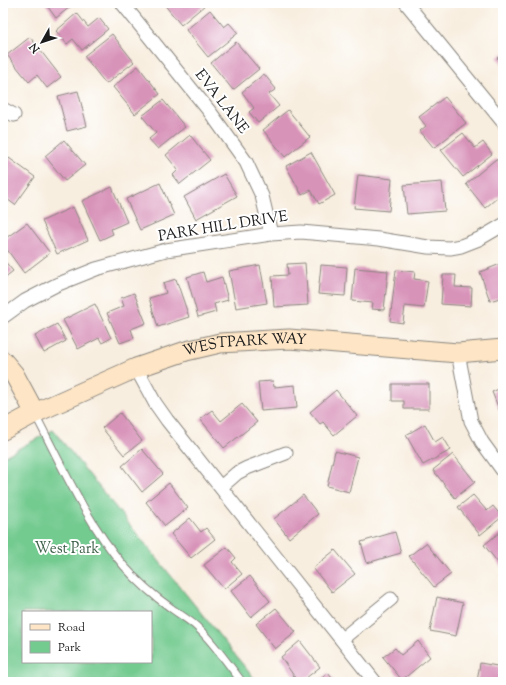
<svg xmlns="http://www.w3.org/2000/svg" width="506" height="685" viewBox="0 0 506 685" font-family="'Sorts Mill Goudy',serif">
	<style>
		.green { fill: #73cb90; stroke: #487456; fill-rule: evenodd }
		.building { fill: #d893b9 }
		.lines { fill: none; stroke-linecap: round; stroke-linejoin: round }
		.lane-casing { stroke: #8a857e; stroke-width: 9 }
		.street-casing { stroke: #8a857e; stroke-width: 15 }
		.secondary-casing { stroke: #8a857e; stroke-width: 21 }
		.lane { stroke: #fff; stroke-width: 7 }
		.street { stroke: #fff; stroke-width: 13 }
		.secondary { stroke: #fde5c5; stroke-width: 19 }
		.labels { text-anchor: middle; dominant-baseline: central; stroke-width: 4; stroke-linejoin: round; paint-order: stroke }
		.street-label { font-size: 15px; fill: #1c1c1c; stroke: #fff }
		.park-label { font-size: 15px; fill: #3f624a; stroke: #fff }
	</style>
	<rect width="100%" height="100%" fill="#fff"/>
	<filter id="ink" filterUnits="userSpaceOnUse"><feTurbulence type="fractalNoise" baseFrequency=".025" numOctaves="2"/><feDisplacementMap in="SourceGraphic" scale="8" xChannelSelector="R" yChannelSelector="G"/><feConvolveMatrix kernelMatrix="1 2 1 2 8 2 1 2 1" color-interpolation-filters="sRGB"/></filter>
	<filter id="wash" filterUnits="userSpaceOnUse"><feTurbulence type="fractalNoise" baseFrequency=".012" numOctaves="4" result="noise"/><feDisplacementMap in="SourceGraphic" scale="16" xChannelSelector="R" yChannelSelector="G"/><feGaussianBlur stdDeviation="0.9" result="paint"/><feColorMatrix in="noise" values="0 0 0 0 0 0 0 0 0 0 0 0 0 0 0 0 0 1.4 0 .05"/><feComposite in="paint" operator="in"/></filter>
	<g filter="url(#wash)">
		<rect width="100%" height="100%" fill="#f8eedf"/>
		<path class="green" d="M53,430L257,682H3V457ZM23,612H151V662H23Z"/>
		<g id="blocks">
			<path class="building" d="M45,3H75L56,18Z
				M163,3H203L205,5L181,25Z
				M210,10L224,27L229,23L238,33L208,57L186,30Z
				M77,13L88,27L99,18L108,29L82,50L73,39L67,44L56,31Z
				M112,34L134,62L106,84L84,56Z
				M30,37L61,77L47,88L37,75L29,82L7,55Z
				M236,42L259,69L233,90L211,63Z
				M503,53V64L497,58Z
				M138,66L160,94L135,114L113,87Z
				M264,74L276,89L269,94L279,106L258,123L249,112L254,108L242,92Z
				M78,91L87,126L67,131L58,96Z
				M445,97L466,123L434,148L420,131L426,126L419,117Z
				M163,100L185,127L158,149L149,139L156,133L142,116Z
				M288,110L310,137L285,157L263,130Z
				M463,133L475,148L483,142L492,154L463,177L441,150Z
				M190,135L210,160L180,184L173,175L178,170L166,155Z
				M64,140L85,165L65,181L45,156Z
				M311,152L335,195L319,204L311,190L302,195L286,166Z
				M9,158L35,177L15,205L3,196V166Z
				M496,159L503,169V193L485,208L466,184Z
				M224,174L237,196L196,219L184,197Z
				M358,175L392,179L389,211L354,208Z
				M442,182L445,211L407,214L404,185Z
				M160,183L174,215L140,230L126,199Z
				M112,187L127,222L111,229L113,234L100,240L82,201Z
				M73,207L88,240L57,254L42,221Z
				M27,223L50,253L24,273L3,244V240Z
				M3,259L13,271L3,279Z
				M305,263L308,305L274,307L272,276L288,275L287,264Z
				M503,263V297L490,301L480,272Z
				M260,265L267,303L236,308L229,271Z
				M321,265L347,267L345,296L318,294Z
				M355,268L388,271L384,310L372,309L373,303L352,301Z
				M396,270L415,272L414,279L428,281L424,308L405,306L403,323L390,321Z
				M203,272L206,282L222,277L228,300L214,304L216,312L198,317L187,277Z
				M443,275H456L455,287L472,288L471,306L441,304Z
				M176,279L189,317L158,327L149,298L166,293L163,283Z
				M134,293L146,323L131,329L134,338L120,343L107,313L124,306L121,298Z
				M95,304L111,338L102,343L99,338L78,349L63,320Z
				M57,324L66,341L44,353L35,336Z
				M273,381L274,387L295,385L297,408L261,411L258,382Z
				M392,384H429V409H404V401H392Z
				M503,387V419L492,392Z
				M336,390L357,416L334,435L323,422L320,424L310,412Z
				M242,404L257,422L224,448L200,419L212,410L221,421Z
				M120,413L142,441L124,455L102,428Z
				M425,424L435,442L443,437L451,450L423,465L406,435Z
				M142,449L163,474L142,492L122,466Z
				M335,451L358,457L349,492L327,486Z
				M453,454L475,482L455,498L433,470Z
				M169,483L188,508L165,526L146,502Z
				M303,495L318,514L289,538L274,519Z
				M473,495L487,511L493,506L502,517L480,535L458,507Z
				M190,518L201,532L206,528L215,539L191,558L171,534Z
				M395,532L401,553L367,563L361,542Z
				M500,532L503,536V569L484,545Z
				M426,543L451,574L434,587L409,556Z
				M227,547L236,558L232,562L242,574L224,589L204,565Z
				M335,550L355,574L332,592L313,568Z
				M250,576L270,601L251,617L231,591Z
				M437,597L463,603L456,636L430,631Z
				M276,608L296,632L275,649L256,624Z
				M300,641L320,667L301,682H298L281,657Z
				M418,641L430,657L402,680L383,657L395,648L401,655Z
				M480,663L503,667V682H477Z
				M328,673L335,682H317Z"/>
		</g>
	</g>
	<g filter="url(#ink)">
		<use href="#blocks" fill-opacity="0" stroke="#8a857e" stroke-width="1"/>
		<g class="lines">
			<g class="lane-casing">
				<path id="lane" d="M35,414C61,464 87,523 124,566C138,582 154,596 171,608C180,615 190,620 198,628C213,642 229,665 242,682"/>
			</g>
			<g class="street-casing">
				<path id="street" d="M122,3L210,112L246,162L262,196L271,234
					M406,3L503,122
					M3,109L14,115
					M3,317L25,301L56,285L96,269L166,250L271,234L301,232L379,239L428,247L450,248L461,246L479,239L503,225
					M458,353L471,421L482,442L503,471
					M136,368L155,403L167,420L375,682
					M221,487L237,473L247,468L286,453
					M342,639L391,599"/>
			</g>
			<g class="secondary-casing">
				<g id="secondary">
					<path d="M3,361L14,374L35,413"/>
					<path id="s1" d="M3,430L35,413L136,368L186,351L220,343L289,339L458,353L503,349"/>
				</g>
			</g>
			<use href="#lane" class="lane"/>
			<use href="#street" class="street"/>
			<use href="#secondary" class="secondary"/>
		</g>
	</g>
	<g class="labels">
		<g class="street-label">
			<text transform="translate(221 102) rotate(52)">EVA LANE</text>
			<text transform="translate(223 227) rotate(-9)">PARK HILL DRIVE</text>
			<text stroke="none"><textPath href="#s1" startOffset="259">WESTPARK WAY</textPath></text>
		</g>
		<g class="park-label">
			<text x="67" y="549">West Park</text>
		</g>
	</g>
	<rect width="506" height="685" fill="none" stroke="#fff" stroke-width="16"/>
	<rect x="22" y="611" width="130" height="52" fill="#ffffff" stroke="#a4a4a4"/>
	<rect x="30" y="624" width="20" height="6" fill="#fde5c5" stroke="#a4a4a4"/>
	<text x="58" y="631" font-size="12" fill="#1c1c1c">Road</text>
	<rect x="30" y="641" width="20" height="12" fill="#73cb90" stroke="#a4a4a4"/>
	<text x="58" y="651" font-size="12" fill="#1c1c1c">Park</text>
	<g transform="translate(42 42) rotate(231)" stroke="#ffffff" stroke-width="3" paint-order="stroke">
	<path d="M0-3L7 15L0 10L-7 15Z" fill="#1c1c1c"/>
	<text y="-6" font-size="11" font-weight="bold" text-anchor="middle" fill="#1c1c1c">N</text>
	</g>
</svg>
